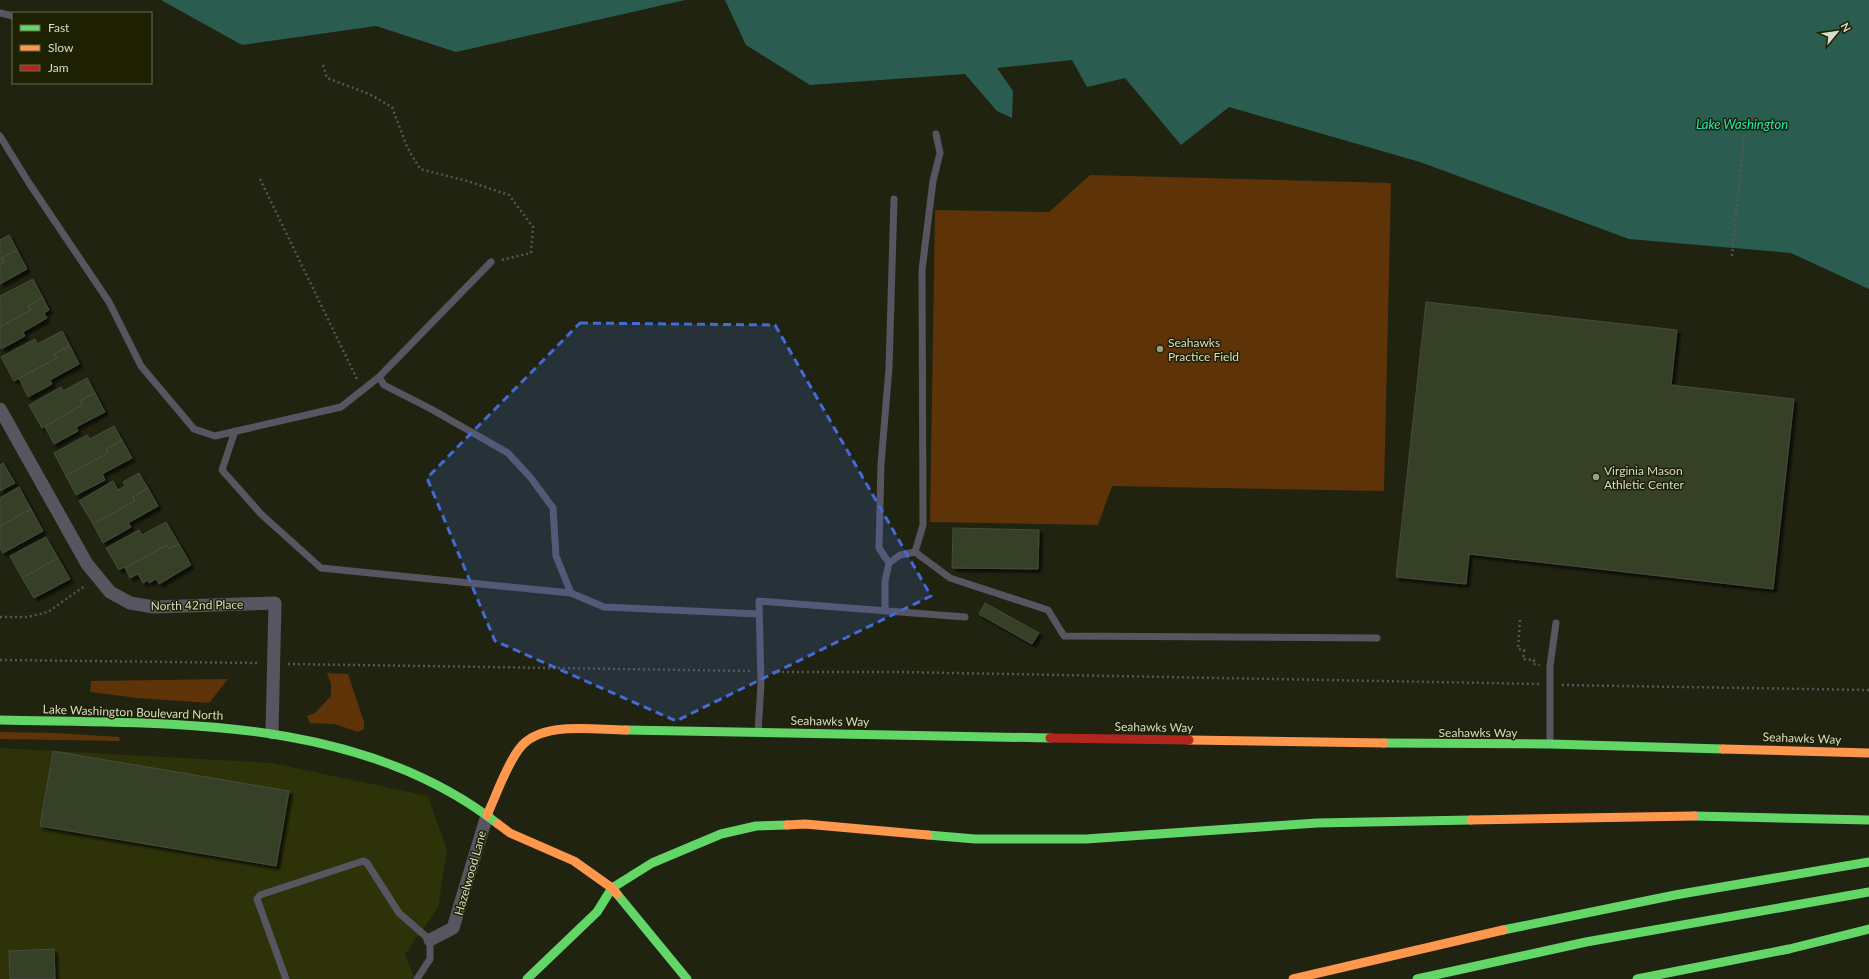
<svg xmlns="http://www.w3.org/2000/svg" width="1869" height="979" viewBox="0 0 1869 979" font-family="Lato,sans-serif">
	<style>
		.built { fill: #2d3209 }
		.green { fill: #5e3308 }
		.water { fill: #2a5d50 }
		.building { fill: #363f27; stroke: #474c3e; filter: url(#shadow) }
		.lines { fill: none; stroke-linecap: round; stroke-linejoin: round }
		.path { stroke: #575557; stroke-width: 2.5; stroke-dasharray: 2 3; stroke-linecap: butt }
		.lane { stroke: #585560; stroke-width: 7 }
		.street { stroke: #585560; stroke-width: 13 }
		.fast { stroke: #63d668; stroke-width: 9 }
		.slow { stroke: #ff974d; stroke-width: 9 }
		.jam { stroke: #b3261e; stroke-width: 9 }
		.marked { fill: #436ad5; fill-opacity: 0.2; stroke: #436ad5; stroke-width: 3; stroke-dasharray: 8 5; stroke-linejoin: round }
		.poi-dot { fill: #999b89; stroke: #1e2101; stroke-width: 1.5 }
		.labels { text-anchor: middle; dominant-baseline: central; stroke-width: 3; stroke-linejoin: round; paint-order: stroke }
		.poi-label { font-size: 12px; fill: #d9dcc9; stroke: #1e2101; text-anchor: start }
		.street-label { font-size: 12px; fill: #d9dcc9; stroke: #1e2101 }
		.water-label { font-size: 13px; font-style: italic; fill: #1ee6c2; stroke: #1e2101 }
	</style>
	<defs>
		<filter id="shadow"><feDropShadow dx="3.5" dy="3.5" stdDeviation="1" flood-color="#0009"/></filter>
	</defs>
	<rect width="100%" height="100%" fill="#212311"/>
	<path class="built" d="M0,748L272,763L428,796L447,850L438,908L405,954L415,979H0Z"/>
	<path class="green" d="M1090,175L1391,183L1384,491L1112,486L1098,525L930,522L935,210L1049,212Z
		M327,673L348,674L364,722V729L358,732L335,724L310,723L307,716L315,713L331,696V684Z
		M228,679L209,703L138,698L90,692L91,681Z
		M0,732L55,733L119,737L120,741L0,739Z"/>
	<path class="water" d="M161,0H685L456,52L376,26L242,45Z
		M725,0H1869V289L1791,253L1629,239L1420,162L1229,107L1181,145L1125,78L1087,87L1072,60L997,68L1013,91L1012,118L997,111L965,74L810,85L746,45Z"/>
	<path class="building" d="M9,235L17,250L2,258L4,262L0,265V240Z
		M17,250L27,269L0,284V265L4,262L2,258Z
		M33,279L43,298L28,306L31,310L0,327V296Z
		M43,298L49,310L44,313L47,318L23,332L25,336L1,349L0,327L31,310L28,306Z
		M1426,302L1677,330L1671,385L1794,399L1773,589L1469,554L1466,584L1396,577Z
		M62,331L70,346L54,354L57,358L14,381L1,357L35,339L37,344Z
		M70,346L79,364L50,380L52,384L28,397L19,378L57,358L54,354Z
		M87,378L95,393L80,401L82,405L42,428L29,405L61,387L63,391Z
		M95,393L105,412L76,427L78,431L54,444L45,427L82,405L80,401Z
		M114,426L122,440L106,449L108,453L66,476L54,453L87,435L90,439Z
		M122,440L132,458L102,474L105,480L76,495L66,476L108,453L106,449Z
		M3,463L15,483L0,491V465Z
		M139,473L148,488L133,497L135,501L93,524L79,501L113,481L118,490L125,486L123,482Z
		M19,487L31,509L0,526V498Z
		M148,488L158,506L128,523L131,527L103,543L93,524L135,501L133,497Z
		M31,509L43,531L3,553L0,548V526Z
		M166,522L179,544L169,549L167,545L125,568L124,567L119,570L106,548L139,530L142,535Z
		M953,528L1039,530L1038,569L952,568Z
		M46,537L58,558L22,578L10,556Z
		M179,544L191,565L159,584L156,579L149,583L148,580L143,583L138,574L130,578L125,568L167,545L169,549Z
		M58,558L70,579L34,598L22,578Z
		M985,603L1039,633L1032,644L979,614Z
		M53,751L289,791L276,866L40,826Z
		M54,949L55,979H10L9,951Z"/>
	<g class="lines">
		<path class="path" d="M323,65L327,78L369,94L392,107L407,147L420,169L467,181L509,195L533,227L531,253L501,260
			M260,179L357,379
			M1732,256L1744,135
			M0,617H28L48,612L86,585
			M1520,620L1518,649L1524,650L1523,659L1534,660L1533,664L1540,665
			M0,660L259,663
			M288,664L751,671
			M772,672H900L1539,684
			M1562,685L1869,690"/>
		<path class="lane" d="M0,13L13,16
			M0,136L29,183L109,302L141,366L194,429L215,436L341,407L379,377L491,262
			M379,377L384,385L431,409L508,453L531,478L553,508L556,556L571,593L604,607L759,614
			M235,431L222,470L261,514L321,568L571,593
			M915,552L923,525L922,270L933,181L940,153L936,134
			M889,563L879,548L881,464L889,368L894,199
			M885,611V581L889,563L900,555L915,552L950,578L1048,610L1064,636L1377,638
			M758,732L761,684L759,601L965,617
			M1550,744V666L1556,623
			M286,979L257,899L260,895L363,861L367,863L399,913L430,940V959L417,979"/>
		<path class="street" d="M0,409L87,564L110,592L130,603L154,607L275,603L272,733
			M430,940L453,928L487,815"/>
		<path class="fast" d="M0,720C169,724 357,714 498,824
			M626,730L1050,738
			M1384,743L1550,744L1723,749
			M1694,816L1869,820
			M928,835L975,839H1086L1317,823L1471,820
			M617,894L687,979
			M1503,930L1675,895L1869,862
			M527,979L597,912L612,888L652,863L721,834L756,826L787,825
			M1417,979L1586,942L1869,892
			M1637,979L1789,949L1869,929"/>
		<path class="slow" d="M1189,740L1384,743
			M1723,749L1869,753
			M487,815C497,794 505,768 519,749C540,720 594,730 626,730
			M1471,820L1694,816
			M498,824L510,833L574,861L612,888L617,894
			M787,825L805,824L928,835
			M1293,979L1503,930"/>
		<path class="jam" d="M1050,738L1189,740"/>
	</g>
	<path class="marked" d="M580,323L775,325L931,596L676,721L495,641L427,478Z"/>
	<g class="poi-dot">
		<circle cx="1160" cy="349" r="4"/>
		<circle cx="1596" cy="477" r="4"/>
	</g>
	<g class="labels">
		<g class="poi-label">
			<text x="1168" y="342">Seahawks<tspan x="1168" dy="14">Practice Field</tspan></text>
			<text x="1604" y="470">Virginia Mason<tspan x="1604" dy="14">Athletic Center</tspan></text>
		</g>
		<g class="street-label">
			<text transform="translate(197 605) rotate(-1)">North 42nd Place</text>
			<text transform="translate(133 712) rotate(2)">Lake Washington Boulevard North</text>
			<text transform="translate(830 721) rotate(1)">Seahawks Way</text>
			<text transform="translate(1154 727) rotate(1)">Seahawks Way</text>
			<text x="1478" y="732">Seahawks Way</text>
			<text transform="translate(1802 738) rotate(2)">Seahawks Way</text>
			<text transform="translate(470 873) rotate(-74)">Hazelwood Lane</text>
		</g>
		<g class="water-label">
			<text x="1742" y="124">Lake Washington</text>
		</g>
	</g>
	<rect x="12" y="12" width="140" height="72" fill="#1e2101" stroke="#696c51"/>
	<rect x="20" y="25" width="20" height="6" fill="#63d668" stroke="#696c51"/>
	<text x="48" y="32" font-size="12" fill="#d9dcc9">Fast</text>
	<rect x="20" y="45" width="20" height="6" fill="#ff974d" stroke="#696c51"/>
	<text x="48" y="52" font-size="12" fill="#d9dcc9">Slow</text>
	<rect x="20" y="65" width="20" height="6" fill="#b3261e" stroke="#696c51"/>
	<text x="48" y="72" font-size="12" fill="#d9dcc9">Jam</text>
	<g transform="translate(1837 32) rotate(61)" stroke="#1e2101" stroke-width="3" paint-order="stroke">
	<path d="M0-3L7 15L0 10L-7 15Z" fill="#d9dcc9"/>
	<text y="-6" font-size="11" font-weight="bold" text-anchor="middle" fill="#d9dcc9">N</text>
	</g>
</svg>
